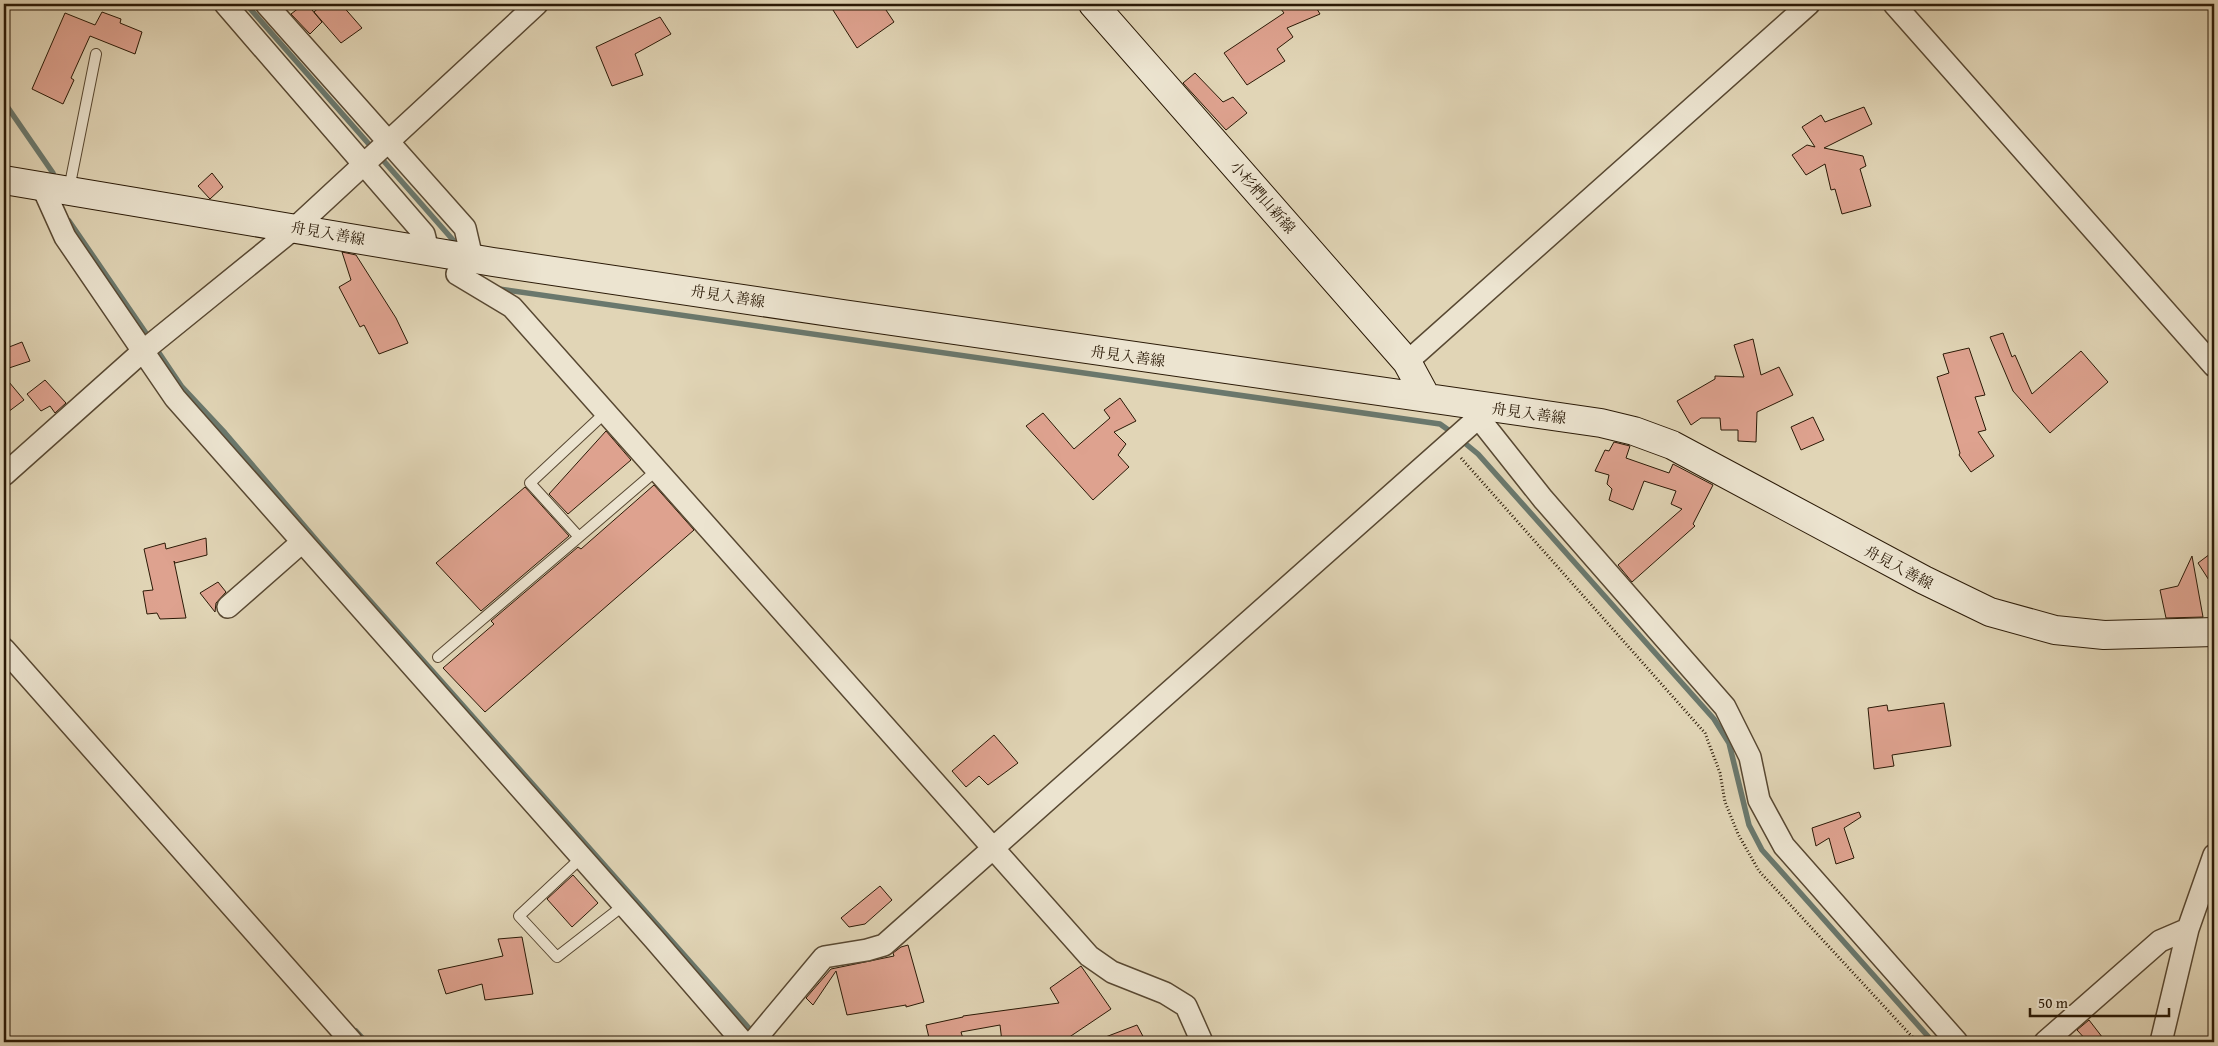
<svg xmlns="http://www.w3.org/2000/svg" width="2218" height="1046" viewBox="0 0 2218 1046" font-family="'Gentium Book Plus','Noto Serif JP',serif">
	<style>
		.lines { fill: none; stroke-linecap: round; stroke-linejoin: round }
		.stream { stroke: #6a786d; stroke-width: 5.5 }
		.building { fill: #dea28f; stroke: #2a1906 }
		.service-casing { stroke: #584832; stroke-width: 12 }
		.minor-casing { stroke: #584832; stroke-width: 24 }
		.secondary-casing { stroke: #2a1906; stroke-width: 30 }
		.path { stroke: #2a1906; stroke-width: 3; stroke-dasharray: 1 2.5; stroke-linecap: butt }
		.service { stroke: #ece4d0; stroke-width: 10 }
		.minor { stroke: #ece4d0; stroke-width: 21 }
		.secondary { stroke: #ece4d0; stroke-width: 28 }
		.labels { text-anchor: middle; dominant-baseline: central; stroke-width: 4.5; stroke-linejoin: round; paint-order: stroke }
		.street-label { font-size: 15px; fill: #2a1906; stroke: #ece4d0 }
	</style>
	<rect width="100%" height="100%" fill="#e1d5b6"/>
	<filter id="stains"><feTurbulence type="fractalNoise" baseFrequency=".004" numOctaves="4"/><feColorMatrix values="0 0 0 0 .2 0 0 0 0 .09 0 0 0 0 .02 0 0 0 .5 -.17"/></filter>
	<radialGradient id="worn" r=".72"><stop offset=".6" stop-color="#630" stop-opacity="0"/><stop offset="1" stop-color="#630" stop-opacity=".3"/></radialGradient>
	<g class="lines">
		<path class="stream" d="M246,4L453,240
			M4,102L53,173L54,180
			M69,221L150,339
			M499,289L1440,424L1454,434
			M155,347L182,387L225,433L318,542L755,1035
			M1461,440L1478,454L1714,719L1729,743L1749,825L1762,850L1933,1042
			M4,635L12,645
			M356,1031L366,1042"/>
	</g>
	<path class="building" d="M304,4H307L322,22L310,34L291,14Z
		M323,4H341L362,28L341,43L314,12Z
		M843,4H882L894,22L857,48L833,10Z
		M1277,4H1314L1320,14L1287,28L1293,37L1277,49L1285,61L1247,85L1224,53L1284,13Z
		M102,12L121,19L120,23L142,32L135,54L90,36L71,78L74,80L63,104L32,89L65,13L95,25Z
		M660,17L671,34L635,54L643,75L612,86L596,47Z
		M1195,73L1223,102L1233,97L1247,113L1226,130L1183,83Z
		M1864,107L1872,124L1824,148L1863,156L1866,166L1860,169L1871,206L1842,214L1835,189L1831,190L1825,164L1806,175L1792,155L1807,145L1815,147L1802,127L1821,115L1825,122Z
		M212,173L223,187L210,199L198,186Z
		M342,252L356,255L396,318L408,343L379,354L364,325L360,327L339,287L351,280Z
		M2003,333L2012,357L2015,355L2032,394L2081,351L2108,382L2050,433L2013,391L1990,337Z
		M1753,339L1761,375L1779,367L1793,395L1757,412L1756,442L1738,441V430H1721L1720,418H1701L1691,425L1677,401L1715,379V376L1744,377L1734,345Z
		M22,342L30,361L9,368L4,349Z
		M1969,348L1985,395L1975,397L1986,430L1978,432L1994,456L1971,472L1959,455L1960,453L1937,377L1949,373L1943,354Z
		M4,376L24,400L4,415Z
		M45,380L66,403L55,413L50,406L41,411L27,394Z
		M1120,398L1136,421L1114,432L1126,444L1118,455L1129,467L1093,500L1026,426L1043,413L1074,449L1110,418L1104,410Z
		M1813,417L1824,440L1801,450L1791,427Z
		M606,431L631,460L568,514L549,494Z
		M1614,442L1630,446L1626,458L1669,473L1673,464L1713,485L1693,524L1695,526L1632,582L1618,565L1682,509L1671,504L1676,491L1644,481L1633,510L1609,500L1612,489L1607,484L1609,475L1595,471L1605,450L1609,451Z
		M654,485L694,530L485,712L443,668L494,624L491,621L578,547L581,549Z
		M525,487L569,536L481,611L436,563Z
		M206,538L207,555L175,563L174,561L186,618L160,619L157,613L147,614L143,591L153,590L144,549L165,543L166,549Z
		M2214,551V588L2198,563Z
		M2192,556L2203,617L2166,618L2160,590L2178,586Z
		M218,582L226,592L216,603L215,612L200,593Z
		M1944,703L1951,746L1892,755L1894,766L1874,769L1868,708L1887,705L1888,711Z
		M994,735L1018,763L988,785L979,776L966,787L952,771Z
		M1859,812L1861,817L1844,828L1854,858L1836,864L1829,838L1816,846L1812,828Z
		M573,875L598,903L572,927L547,899Z
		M880,886L892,900L865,924L849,927L841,918Z
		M522,937L533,994L485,1000L482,984L446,994L438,970L503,956L498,939Z
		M908,945L924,1002L906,1007V1005L847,1015L836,971L813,1005L806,998L831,969L894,956L893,953L901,947Z
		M1081,966L1111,1009L1062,1042H1002L1000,1025L961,1032L964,1042H930L926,1025L963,1017V1016L1059,1003L1050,988Z
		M2089,1020L2106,1042H2088L2077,1030Z
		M1137,1025L1146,1042H1095V1041Z"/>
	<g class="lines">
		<g class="service-casing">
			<path id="service" d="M69,189L96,54
				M606,412L530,483L579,537L657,470
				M438,657L579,537
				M581,858L519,916L557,957L624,905"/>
		</g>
		<g class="minor-casing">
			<path id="minor" d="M225,4L424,234L428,250
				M266,4L465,228L472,258L457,274L512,307L1089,956L1112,972L1165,993L1186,1006L1202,1042
				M1894,4L2214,366
				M42,186L65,237L175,398L654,939L743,1042
				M1407,362L1809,4
				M1470,407L1543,499L1725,707L1750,757L1759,800L1784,846L1957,1042
				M4,475L143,351L296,227L537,4
				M228,607L302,542
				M4,649L352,1042
				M753,1042L824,957L867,950L884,945L1478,418
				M2045,1042L2160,941L2188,929
				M2161,1042L2188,929L2214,855"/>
		</g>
		<g class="secondary-casing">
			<path id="secondary" d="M1093,4L1407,362L1426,397
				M4,180L493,262L843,314L1601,423L1634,431L1672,445L1924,580L1990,612L2055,630L2104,635L2214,632"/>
		</g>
		<path class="path" d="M1461,458L1705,733L1720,773L1725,802L1738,834L1759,871L1917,1042"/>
		<use href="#service" class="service"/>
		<use href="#minor" class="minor"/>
		<use href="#secondary" class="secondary"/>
	</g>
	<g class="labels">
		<g class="street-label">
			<text transform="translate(1263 197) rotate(49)">小杉椚山新線</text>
			<text transform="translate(328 233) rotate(10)">舟見入善線</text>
			<text transform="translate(728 296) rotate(9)">舟見入善線</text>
			<text transform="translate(1128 356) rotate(8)">舟見入善線</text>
			<text transform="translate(1529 413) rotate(8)">舟見入善線</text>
			<text transform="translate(1899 567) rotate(28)">舟見入善線</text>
		</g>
	</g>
	<rect width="2218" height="1046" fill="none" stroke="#e1d5b6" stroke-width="20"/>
	<rect x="5" y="5" width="2208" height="1036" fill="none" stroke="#2a1906" stroke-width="2.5"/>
	<rect x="10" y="10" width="2198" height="1026" fill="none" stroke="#2a1906"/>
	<path d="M2030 1008v8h139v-8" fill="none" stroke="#2a1906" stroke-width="2.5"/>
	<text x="2038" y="1008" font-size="15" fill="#2a1906" stroke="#ece4d0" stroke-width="4" paint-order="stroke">50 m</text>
	<rect width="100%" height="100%" filter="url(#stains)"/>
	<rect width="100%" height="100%" fill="url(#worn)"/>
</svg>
